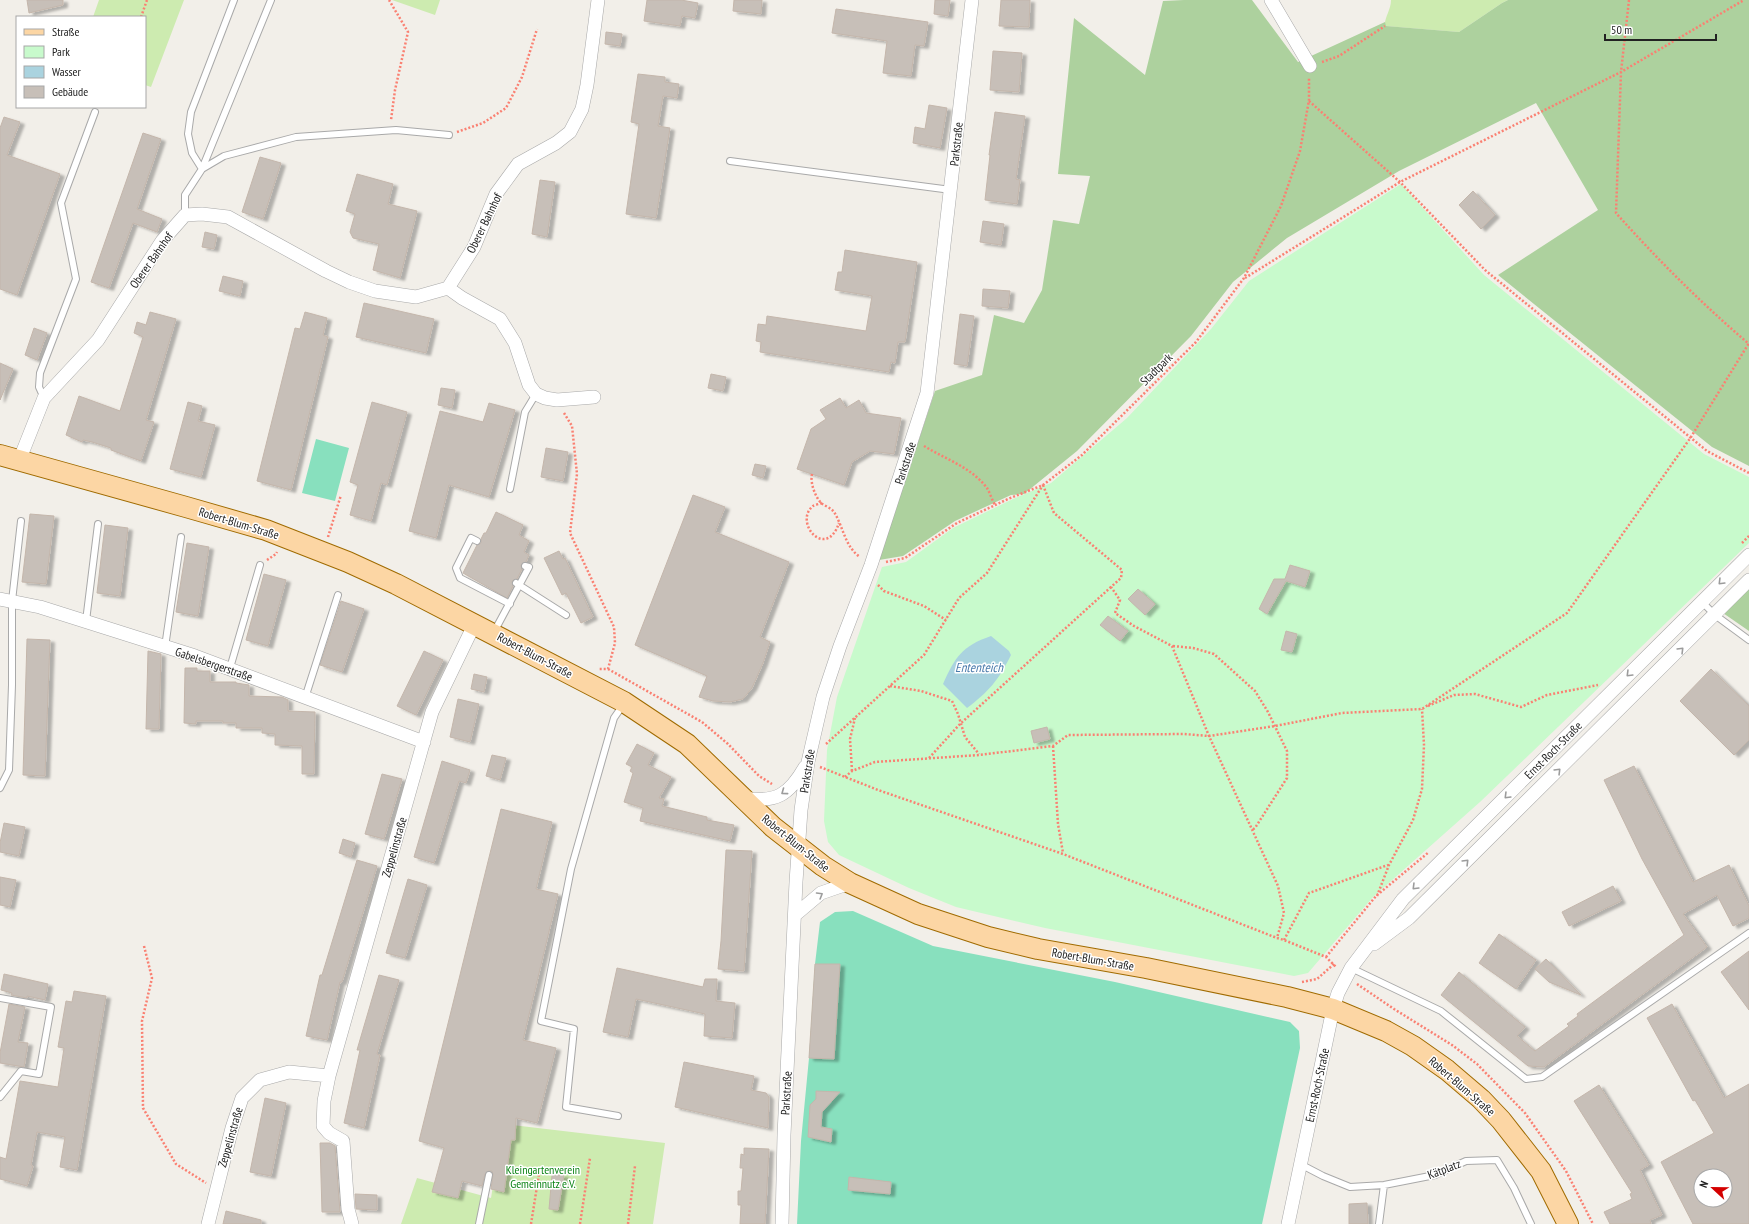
<svg xmlns="http://www.w3.org/2000/svg" width="1749" height="1224" viewBox="0 0 1749 1224" font-family="'PT Sans Narrow',sans-serif">
	<style>
		.grass { fill: #cdebb0 }
		.forest { fill: #add19e }
		.park { fill: #c8facc }
		.pitch { fill: #88e0be }
		.water { fill: #aad3df }
		.building { fill: #c7bfb8; stroke: #c4b6ab; fill-rule: evenodd; filter: url(#shadow) }
		.lines { fill: none; stroke-linecap: round; stroke-linejoin: round }
		.service-casing { stroke: #a9a9a9; stroke-width: 8 }
		.minor-casing { stroke: #a9a9a9; stroke-width: 14 }
		.primary-casing { stroke: #a06b00; stroke-width: 22 }
		.path { stroke: #fa8072; stroke-width: 2.5; stroke-dasharray: 2 2; stroke-linecap: butt }
		.service { stroke: #fff; stroke-width: 6 }
		.minor { stroke: #fff; stroke-width: 13 }
		.primary { stroke: #fcd6a4; stroke-width: 20 }
		.oneway { stroke: #9c9c9c }
		.labels { text-anchor: middle; dominant-baseline: central; stroke-width: 3; stroke-linejoin: round; paint-order: stroke }
		.street-label { font-size: 12px; fill: #222; stroke: #fff }
		.park-label { font-size: 12px; fill: #0c8416; stroke: #fff }
		.water-label { font-size: 13px; font-style: italic; fill: #4a7aab; stroke: #fff }
	</style>
	<defs>
		<filter id="shadow"><feDropShadow dx="4.5" dy="2.5" stdDeviation="1" flood-color="#0004"/></filter>
	</defs>
	<rect width="100%" height="100%" fill="#f2efe9"/>
	<path class="grass" d="M99,0H184L151,87L145,85V17H93Z
		M392,0H440L435,15Z
		M1391,0H1508L1502,3L1459,32L1385,26C1384,18 1391,10 1391,0Z
		M503,1124L665,1143L653,1224H401L417,1178L491,1198Z"/>
	<path class="forest" d="M1184,0H1252L1298,62L1385,22L1386,26L1459,32L1502,3L1508,0H1749V466L1712,447L1498,275L1598,210L1536,103L1399,171L1287,238L1233,282L1191,336L1077,451L1024,494L1011,495L955,521L903,556L879,560L935,391L982,375L994,315L1024,323L1042,290L1053,220L1079,224L1090,176L1058,174L1074,18L1145,75L1163,1Z
		M1749,588V631L1723,613Z"/>
	<path class="park" d="M1401,184L1484,275L1704,454L1749,477V543L1480,802L1373,897L1308,973L1294,976L1045,928L956,907L909,888L839,855L828,842L824,821L827,750L837,697L882,567L906,562L953,528L1013,499L1051,483L1127,418L1211,329L1249,281Z"/>
	<path class="pitch" d="M316,439L349,448L335,501L302,493Z
		M853,911L933,946L1115,982L1290,1022L1299,1031L1300,1048L1262,1224H797L801,1141L809,1058L815,964L820,922L835,912Z"/>
	<path class="water" d="M991,636L1009,651L1011,655C998,681 989,691 967,708L943,684C955,657 962,646 991,636Z"/>
	<path class="building" d="M27,0H63V5L29,13Z
		M647,0H681L698,3L695,18L682,16L680,26L644,21Z
		M734,0H762L761,14L733,11Z
		M935,0H950L948,16L934,14Z
		M1001,0H1030L1029,27L999,26Z
		M836,9L928,22L924,46L915,45L911,76L883,73L887,41L832,33Z
		M606,32L622,34L620,46L605,44Z
		M993,51L1022,53L1019,92L990,90Z
		M638,74L665,77V82L679,84L677,98L663,96L658,126L670,128L656,218L626,214L639,124L631,122Z
		M929,105L947,108L940,148L913,143L915,127L925,129Z
		M995,112L1025,116L1016,179L1020,180L1017,204L985,200L990,155H989Z
		M4,117L20,122L7,155L60,174L17,295L0,289V128Z
		M143,133L161,139L137,209L162,219L157,232L133,223L109,288L91,282Z
		M260,157L281,163L263,219L242,212Z
		M357,174L393,184L388,204L417,211L400,278L373,270L379,244L353,238L350,232L355,214L346,211Z
		M540,180L555,182L547,237L532,234Z
		M1473,191L1495,215L1481,229L1459,205Z
		M983,221L1004,224L1001,245L980,242Z
		M205,232L217,235L214,249L202,247Z
		M845,250L917,262L905,342H898L895,363L891,362L889,372L760,352L761,342L756,341L758,324L766,325L767,316L866,331L872,296L835,290L838,272H842Z
		M223,276L243,281L240,296L219,291Z
		M983,289L1010,291L1008,308L982,306Z
		M364,303L434,319L426,353L356,337Z
		M150,312L176,319L146,420L154,422L141,461L111,450V448L92,442L83,440L82,442L66,435L79,396L120,411L143,337L134,333L137,322L146,325Z
		M305,312L327,318L323,335L328,337L291,490L257,481L295,328L300,329Z
		M960,314L974,316L967,366L954,364Z
		M34,328L47,333L37,360L25,355Z
		M0,363L13,369L0,400Z
		M711,374L726,377L723,391L708,388Z
		M441,388L455,390L452,408L438,405Z
		M840,398L846,408L859,400L866,413L901,418L894,454L870,451L852,462L844,485L797,469L811,429L826,419L820,410Z
		M188,402L202,406L198,421L215,425L201,477L170,469Z
		M372,402L407,412L387,485L381,483L371,521L350,515L358,485L350,482Z
		M489,403L515,410L489,497L449,485L436,538L409,531L440,411L483,422Z
		M546,448L568,452L563,481L541,477Z
		M755,464L766,466L763,478L752,475Z
		M693,495L725,507L715,532L789,562L760,637L770,642L763,663L752,688L743,699L730,702L713,701L699,697L707,676L635,645Z
		M496,512L523,525L519,535L529,541L524,552L529,555L526,562L521,565L522,569L517,579L512,581L513,586L507,598L463,573L477,545L481,543V539L484,533H486Z
		M30,514L54,516L46,584L22,582Z
		M105,525L128,528L120,596L97,593Z
		M187,543L209,547L198,616L176,612Z
		M559,551L563,559L565,558L593,617L581,623L566,593L562,595L544,558Z
		M1290,565L1310,571L1305,587L1286,581L1267,614L1259,609L1274,579H1285Z
		M264,574L286,580L268,646L246,640Z
		M1138,589L1155,604L1145,615L1128,599Z
		M341,601L364,609L342,672L320,665Z
		M1108,616L1128,631L1120,641L1100,625Z
		M1286,631L1297,634L1292,652L1281,650Z
		M27,639L50,640L45,776L23,775Z
		M148,651L161,654L159,729H146Z
		M424,651L443,660L416,715L397,706Z
		M185,668H197V671H210V682H236V683L249,685V696L282,697L288,700V711L315,712L314,774H302V746L275,745V734L262,733V728H236V723H223V721H196V724L184,723Z
		M1711,669L1749,706V740L1734,755L1680,701Z
		M474,674L487,677L484,692L471,689Z
		M458,699L479,704L470,742L450,737Z
		M1047,727L1050,739L1034,743L1031,731Z
		M637,744L654,753L648,765L671,777L659,798L664,799L662,806L707,817V820L734,825L730,841L640,821L643,808L624,802L633,773L630,771L632,767L626,764Z
		M492,755L506,758L500,780L486,776Z
		M442,761L470,770L466,783L459,781L434,863L414,857Z
		M1634,766L1693,882L1729,865L1749,906V918L1733,926L1717,895L1683,914L1707,947L1544,1067L1528,1066L1441,995L1459,972L1525,1027L1517,1036L1535,1051L1569,1026L1567,1024L1578,1016L1577,1014L1684,935L1642,859L1604,780Z
		M382,774L402,779L384,839L365,834Z
		M501,809L552,822L536,889L558,894L523,1040L556,1048L537,1123L516,1118L515,1140H511L504,1192L491,1189L493,1174L492,1171H488L485,1174L482,1186L462,1181L458,1198L432,1192L444,1148L419,1141Z
		M4,823L25,827L19,856L0,852V843Z
		M343,839L355,843L351,857L339,853Z
		M726,850L752,851L744,971L718,969L721,941Z
		M357,860L377,866L342,982H340L327,1040L306,1036L320,975H322Z
		M0,877L16,880L10,907L0,905Z
		M408,879L427,885L405,958L386,953Z
		M1613,886L1621,901L1569,926L1562,912Z
		M1499,934L1536,960L1516,989L1479,963Z
		M1749,951V1010L1721,972Z
		M1546,959L1581,995L1549,982L1535,969Z
		M815,964H840L834,1059L809,1058Z
		M617,968L703,987L705,979H717L716,1001L735,1003L732,1038L704,1036L705,1014L636,999L628,1037L603,1032Z
		M4,974L48,984L45,1000L27,996V998L11,995L12,993L1,990Z
		M379,975L399,980L377,1054L380,1055L364,1128L344,1123L360,1050H357Z
		M74,991L106,996L77,1170L60,1167L65,1137L37,1132L31,1165L33,1166L27,1186L0,1179V1157L6,1159L20,1081L58,1087L64,1048L58,1047L66,1001L72,1002Z
		M9,1004L25,1007L18,1042L28,1043L24,1067L0,1063V1053Z
		M1672,1004L1724,1098L1749,1084V1224H1693L1661,1162L1714,1133L1695,1100L1693,1101L1647,1018ZM1701,1176H1725V1200H1701Z
		M684,1062L754,1076L751,1090L766,1093L769,1097L768,1128L675,1107Z
		M1599,1085L1649,1165L1640,1170L1662,1215L1650,1220L1651,1224H1610L1604,1212L1632,1199L1630,1194L1632,1193L1574,1101Z
		M816,1091L840,1092L822,1112L821,1127L832,1129L831,1142L808,1137L810,1105L816,1099Z
		M265,1098L286,1103L271,1176L250,1172Z
		M320,1143H330L335,1146L340,1212H322Z
		M744,1148L769,1149L765,1224H740L741,1205H738V1191H741L743,1168H740L741,1154L744,1155Z
		M552,1175H564L558,1210L549,1209Z
		M849,1177L891,1182L890,1194L848,1190Z
		M355,1194L377,1195V1210L356,1209Z
		M1367,1203L1368,1224H1349V1204Z
		M226,1211L261,1220V1224H223Z"/>
	<g class="lines">
		<g class="service-casing">
			<path id="service" d="M730,161L951,190
				M202,169L271,0
				M202,169L192,153L188,134L191,112L234,0
				M185,215V195L202,169L224,156L296,137L396,130L449,135
				M44,398L39,387L40,373L76,279L61,203L95,112
				M510,489L525,412L536,394
				M477,541L471,538L456,568L460,578L510,604
				M516,583L566,615
				M1702,602L1715,615L1749,640
				M86,621L98,524
				M494,632L529,567L525,566
				M165,647L181,537
				M230,668L260,565
				M305,698L338,595
				M0,788L9,770L12,685V601L21,521
				M1351,968L1441,1011L1526,1079L1542,1077L1749,933
				M0,998L51,1007L39,1074L21,1071L0,1097
				M618,1116L566,1107L574,1029L541,1021L571,869L614,718L623,705
				M1300,1164L1323,1176L1350,1187L1384,1185L1435,1175L1466,1161L1497,1160L1514,1188L1531,1224
				M479,1224L489,1175
				M1379,1224L1384,1185"/>
		</g>
		<g class="minor-casing">
			<path id="minor" d="M1271,0L1310,66
				M448,288L462,298L500,319L515,343L529,385L536,394L545,398L557,400L594,397
				M19,461L44,398L98,340L162,241L185,215L202,214L228,217L326,271L349,282L375,291L416,297L448,288L474,247L496,194L518,164L556,143L570,132L582,109L587,85L598,0
				M0,599L40,607L195,656L424,742
				M744,798C776,803 789,795 805,767
				M795,915L821,893L850,883
				M1374,944L1409,918L1749,580
				M329,1076L324,1101L323,1126L329,1133L343,1141L348,1209L352,1224
				M208,1224L232,1128L242,1098L260,1080L289,1072L329,1076L432,712L475,623
				M782,1224L784,1135L796,882L801,810L808,762L823,697L840,646L871,565L927,393L972,0
				M1288,1224L1333,1009L1338,993L1351,968L1403,899L1749,555"/>
		</g>
		<g class="primary-casing">
			<path id="primary" d="M0,455L186,507L266,530L348,562L396,584L624,702L687,744L773,827L823,866L850,883L918,914L988,937L1038,949L1146,968L1287,997L1333,1009L1386,1031L1413,1046L1447,1070L1481,1099L1501,1120L1541,1171L1568,1224"/>
		</g>
		<path class="path" d="M389,0L408,32L395,90L391,120
			M1629,0L1621,72L1616,213C1657,259 1701,303 1749,344
			M141,17L147,0
			M1322,62L1339,56L1385,26
			M1309,101L1400,182L1485,270L1707,451L1749,473
			M457,132L483,123L506,108L522,77L537,29
			M1245,278L1400,182L1621,72L1744,0
			M564,413L572,426L577,474L570,533L614,627L615,643L608,669H599
			M924,446C945,459 971,467 987,488C990,493 992,500 995,505
			M812,474C810,483 815,496 821,503C825,506 831,508 834,512C843,526 845,547 860,557
			M1043,485L1054,513L1122,570L1121,578L1111,587L1120,600L1115,613L1134,626L1172,646L1209,736L1278,886L1284,913L1277,938
			M822,503C819,504 815,505 813,506C793,522 826,561 839,523
			M328,537L341,495
			M1742,543L1749,536
			M267,560L276,554L277,552
			M886,562L905,558L957,523L1008,499L1043,485L1082,455L1196,342L1244,278L1281,206L1300,151L1309,100V78
			M878,585L884,591L924,606L946,620
			M1173,646L1193,648L1214,654L1255,691L1268,712L1287,751V778L1255,828L1252,830
			M608,669L702,722L728,744L759,776L772,784
			M890,686L921,691L952,701L958,714L965,737L979,754
			M1428,706L1454,695L1475,694L1521,707L1547,695L1598,685
			M826,744L924,655L959,598L987,573L1043,485
			M1053,746L1058,824L1063,853
			M929,758L960,724L1111,587
			M820,767L878,790L1063,854L1277,938L1284,940L1326,957L1336,967
			M852,771L850,739L855,718
			M845,777L852,771L875,762L979,755L1053,746L1068,735L1184,734L1209,736L1275,726L1342,713L1422,709L1567,613L1691,437L1749,343
			M1377,896L1389,865L1413,820L1422,789L1424,745L1422,709
			M1284,940L1309,893L1388,865
			M144,946L152,978L142,1021L143,1108L176,1164L206,1183
			M1326,957L1376,896L1429,852
			M1302,982L1317,979L1334,964
			M1357,984L1394,1009L1452,1045L1477,1064L1525,1113L1566,1171L1593,1224
			M531,1224L539,1174
			M580,1224L590,1158
			M628,1224L635,1166"/>
		<use href="#service" class="service"/>
		<use href="#minor" class="minor"/>
		<use href="#primary" class="primary"/>
	</g>
	<defs><path id="oneway-chevron" d="M-2-3.5L2.5 0L-2 3.5" fill="none" stroke-width="1.6" stroke-linecap="round" stroke-linejoin="round"/></defs>
	<g class="oneway">
		<use href="#oneway-chevron" transform="translate(1721 582) rotate(135)"/>
		<use href="#oneway-chevron" transform="translate(1681 650) rotate(-45)"/>
		<use href="#oneway-chevron" transform="translate(1629 674) rotate(135)"/>
		<use href="#oneway-chevron" transform="translate(1558 771) rotate(-45)"/>
		<use href="#oneway-chevron" transform="translate(784 792) rotate(144)"/>
		<use href="#oneway-chevron" transform="translate(1507 796) rotate(135)"/>
		<use href="#oneway-chevron" transform="translate(1466 862) rotate(-45)"/>
		<use href="#oneway-chevron" transform="translate(1415 887) rotate(135)"/>
		<use href="#oneway-chevron" transform="translate(820 895) rotate(-31)"/>
	</g>
	<g class="labels">
		<g class="street-label">
			<text transform="translate(956 144) rotate(-84)">Parkstraße</text>
			<text transform="translate(484 223) rotate(-64)">Oberer Bahnhof</text>
			<text transform="translate(151 260) rotate(-55)">Oberer Bahnhof</text>
			<text transform="translate(1156 369) rotate(-45)">Stadtpark</text>
			<text transform="translate(905 463) rotate(-72)">Parkstraße</text>
			<text transform="translate(239 523) rotate(17)">Robert-Blum-Straße</text>
			<text transform="translate(535 655) rotate(28)">Robert-Blum-Straße</text>
			<text transform="translate(214 664) rotate(19)">Gabelsbergerstraße</text>
			<text transform="translate(1553 750) rotate(-45)">Ernst-Roch-Straße</text>
			<text transform="translate(807 771) rotate(-81)">Parkstraße</text>
			<text transform="translate(796 843) rotate(39)">Robert-Blum-Straße</text>
			<text transform="translate(394 847) rotate(-74)">Zeppelinstraße</text>
			<text transform="translate(1093 959) rotate(10)">Robert-Blum-Straße</text>
			<text transform="translate(1317 1085) rotate(-78)">Ernst-Roch-Straße</text>
			<text transform="translate(1462 1086) rotate(41)">Robert-Blum-Straße</text>
			<text transform="translate(786 1093) rotate(-87)">Parkstraße</text>
			<text transform="translate(230 1137) rotate(-74)">Zeppelinstraße</text>
			<text transform="translate(1444 1169) rotate(-21)">Kätplatz</text>
		</g>
		<g class="park-label">
			<text x="543" y="1169">Kleingartenverein<tspan x="543" dy="14">Gemeinnutz e.V.</tspan></text>
		</g>
		<g class="water-label">
			<text x="979" y="667">Ententeich</text>
		</g>
	</g>
	<rect x="16" y="16" width="130" height="92" fill="#ffffff" stroke="#a7a7a7"/>
	<rect x="24" y="29" width="20" height="6" fill="#fcd6a4" stroke="#a7a7a7"/>
	<text x="52" y="36" font-size="12" fill="#222222">Straße</text>
	<rect x="24" y="46" width="20" height="12" fill="#c8facc" stroke="#a7a7a7"/>
	<text x="52" y="56" font-size="12" fill="#222222">Park</text>
	<rect x="24" y="66" width="20" height="12" fill="#aad3df" stroke="#a7a7a7"/>
	<text x="52" y="76" font-size="12" fill="#222222">Wasser</text>
	<rect x="24" y="86" width="20" height="12" fill="#c7bfb8" stroke="#a7a7a7"/>
	<text x="52" y="96" font-size="12" fill="#222222">Gebäude</text>
	<g transform="translate(1713 1188) rotate(292)"><circle r="19" fill="#ffffff" stroke="#a7a7a7"/>
	<path d="M0-3L7 15L0 10L-7 15Z" fill="#d40000"/>
	<text y="-6" font-size="11" font-weight="bold" text-anchor="middle" fill="#222222">N</text>
	</g>
	<path d="M1605 34v6h111v-6" fill="none" stroke="#222222" stroke-width="2"/>
	<text x="1611" y="34" font-size="12" fill="#222222" stroke="#ffffff" stroke-width="3" paint-order="stroke">50 m</text>
</svg>
